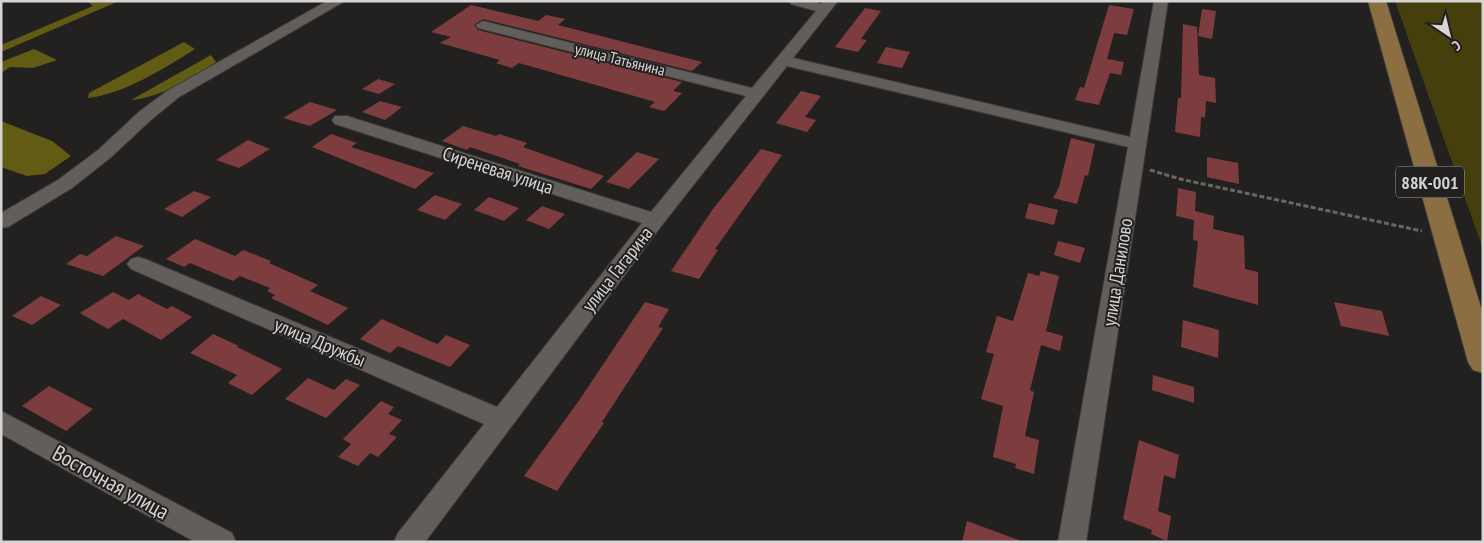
<svg xmlns="http://www.w3.org/2000/svg" width="1484" height="543" viewBox="0 0 1484 543" font-family="'PT Sans Narrow',sans-serif">
	<style>
		.green { fill: #443f0d }
		.forest { fill: #625b14 }
		.building { fill: #7d3d3e }
		.lines { fill: none; stroke-linecap: round; stroke-linejoin: round }
		.minor-casing { stroke: #3d3b3a; stroke-width: 2 }
		.major-casing { stroke: #3d3b3a; stroke-width: 2 }
		.path { stroke: #696766; stroke-width: 3; stroke-dasharray: 5 2.5; stroke-linecap: butt }
		.minor { fill: #615e5c; fill-rule: evenodd }
		.major { fill: #8b6f42; fill-rule: evenodd }
		.labels { text-anchor: middle; dominant-baseline: central; stroke-width: 4; stroke-linejoin: round; paint-order: stroke }
		.far-street-label { font-size: 16px; fill: #d6d5d4; stroke: #232120 }
		.shield { fill: #232120; stroke: #a09f9e; stroke-width: 1 }
		.shield-label { font-size: 18px; font-weight: bold; fill: #d6d5d4 }
		.street-label { font-size: 19px; fill: #d6d5d4; stroke: #232120 }
		.near-street-label { font-size: 22px; fill: #d6d5d4; stroke: #232120 }
	</style>
	<rect width="100%" height="100%" fill="#232120"/>
	<path class="green" d="M1395,1H1483V249Z"/>
	<path class="forest" d="M87,1H119L1,52V45L93,6Z
		M184,42L195,49C165,68 124,94 88,98L89,93Z
		M34,49L57,60L33,68L10,67L1,73V62Z
		M211,55L216,62C191,79 162,97 131,100Z
		M1,121L52,141L71,156L45,174L27,176L1,167Z"/>
	<path class="building" d="M471,5L538,21L546,15L565,19L558,25L702,62L692,71L483,19L474,25L478,30L682,82L673,91L682,93L664,111L649,107L655,102L519,63L512,68L496,63L500,60L440,43L451,37L431,32Z
		M1109,5L1134,9L1127,35L1114,33L1107,59L1124,62L1121,75L1110,73L1099,105L1075,100L1080,87L1084,88Z
		M865,8L881,11L861,39L867,40L858,52L835,47Z
		M1202,9L1216,11L1212,39L1198,36Z
		M1183,24L1197,27L1199,75L1215,78L1216,103L1206,101L1205,118L1201,117L1200,137L1175,132L1178,98H1181Z
		M886,47L910,52L902,68L877,63Z
		M378,79L395,84L379,94L362,89Z
		M801,91L821,96L805,117L816,120L807,132L776,123Z
		M380,101L402,107L385,120L362,112Z
		M310,102L337,110L310,126L283,118Z
		M463,126L496,136L499,134L527,143L523,147L604,176L591,189L518,166L520,164L470,147L467,150L442,141Z
		M331,134L357,143L351,147L434,173L415,189L312,147Z
		M1071,138L1095,144L1088,176L1085,175L1077,204L1053,198L1059,187Z
		M248,140L270,149L239,168L216,160Z
		M761,149L782,155L715,249L718,250L699,279L671,271L713,209Z
		M637,152L659,159L629,189L606,182Z
		M1207,157L1238,163L1239,184L1207,177Z
		M1178,188L1196,192L1195,211L1214,216L1213,229L1244,236L1245,269L1258,272V305L1193,287L1198,241L1193,240L1194,220L1176,216Z
		M194,191L211,197L182,217L164,209Z
		M435,195L462,204L445,220L417,210Z
		M489,197L519,208L504,221L474,210Z
		M1029,203L1058,210L1054,225L1025,218Z
		M542,206L565,214L549,229L526,220Z
		M116,236L144,246L103,276L66,264L80,254L87,256Z
		M195,239L235,256L243,250L271,261L269,263L318,285L310,291L348,308L328,325L271,298L275,295L267,291L270,288L240,276L233,281L190,263L184,267L166,259Z
		M1058,241L1085,248L1080,263L1054,255Z
		M1041,271L1059,276L1046,331L1063,336L1060,351L1041,345L1030,390L1034,392L1025,436L1039,440L1034,474L1015,468L1016,464L993,457L1003,406L981,399L994,354L986,352L997,316L1013,321L1028,273L1039,276Z
		M113,292L129,300L138,294L167,309L172,306L192,317L161,340L123,319L108,329L80,313Z
		M41,296L61,305L32,325L12,316Z
		M645,302L669,309L658,327L663,328L602,422L604,423L557,491L524,476L578,402Z
		M1334,302L1382,311L1389,336L1341,326Z
		M382,319L432,342L438,344L446,335L470,345L450,367L398,346L390,353L360,339Z
		M1183,320L1219,330L1218,358L1181,347Z
		M213,334L239,346L237,347L282,369L252,395L228,383L237,375L190,353Z
		M1153,375L1194,387V403L1152,390Z
		M308,378L334,390L346,379L360,385L326,418L285,399Z
		M49,386L93,409L66,431L22,406Z
		M381,401L394,407L388,414L402,420L389,434L397,437L378,457L370,453L358,466L338,457L351,444L343,439Z
		M1139,440L1179,455L1175,479L1164,475L1158,511L1171,516L1167,541L1151,534L1152,530L1123,519Z
		M967,521L1019,540V542H962Z"/>
	<g class="lines">
		<g class="minor-casing">
			<path id="minor" d="M327,1H345L179,97L152,119L110,158L72,188L8,227L1,228V213L58,180L98,150L140,111L167,91Z
				M789,1H813L821,4L823,1H838L793,58L1130,137L1154,1H1168L1086,542H1058L1128,147L787,66L662,225L425,542H394L398,533L484,424L131,269L127,264L131,259L138,257L145,259L497,407L642,223L335,124L332,120L335,116H347L651,212L746,96L478,28L476,25L483,21L752,88L816,11L791,4Z
				M1,411L232,533L236,542H195L1,434Z"/>
		</g>
		<g class="major-casing">
			<path id="major" d="M1368,1H1386L1483,314V373L1473,370L1468,362Z"/>
		</g>
		<path class="path" d="M1150,170L1180,179L1422,231"/>
		<use href="#minor" class="minor"/>
		<use href="#major" class="major"/>
	</g>
	<g class="labels">
		<g class="far-street-label">
			<text transform="translate(620 59) rotate(14)">улица Татьянина</text>
		</g>
		<rect class="shield" x="1396" y="166.5" width="68" height="31" rx="4"/>
		<g class="shield-label">
			<text x="1430" y="182">88К-001</text>
		</g>
		<g class="street-label">
			<text transform="translate(498 170) rotate(18)">Сиреневая улица</text>
			<text transform="translate(617 269) rotate(-52)">улица Гагарина</text>
			<text transform="translate(1117 272) rotate(-81)">улица Данилово</text>
			<text transform="translate(320 342) rotate(23)">улица Дружбы</text>
		</g>
		<g class="near-street-label">
			<text transform="translate(111 482) rotate(29)">Восточная улица</text>
		</g>
	</g>
	<rect width="1484" height="543" fill="none" stroke="#d6d5d4" stroke-width="5"/>
	<g transform="translate(1449 35) rotate(145)" stroke="#232120" stroke-width="4" paint-order="stroke">
	<path d="M0-4L9 19L0 12L-9 19Z" fill="#d6d5d4"/>
	<text y="-8" font-size="14" font-weight="bold" text-anchor="middle" fill="#d6d5d4">С</text>
	</g>
</svg>
